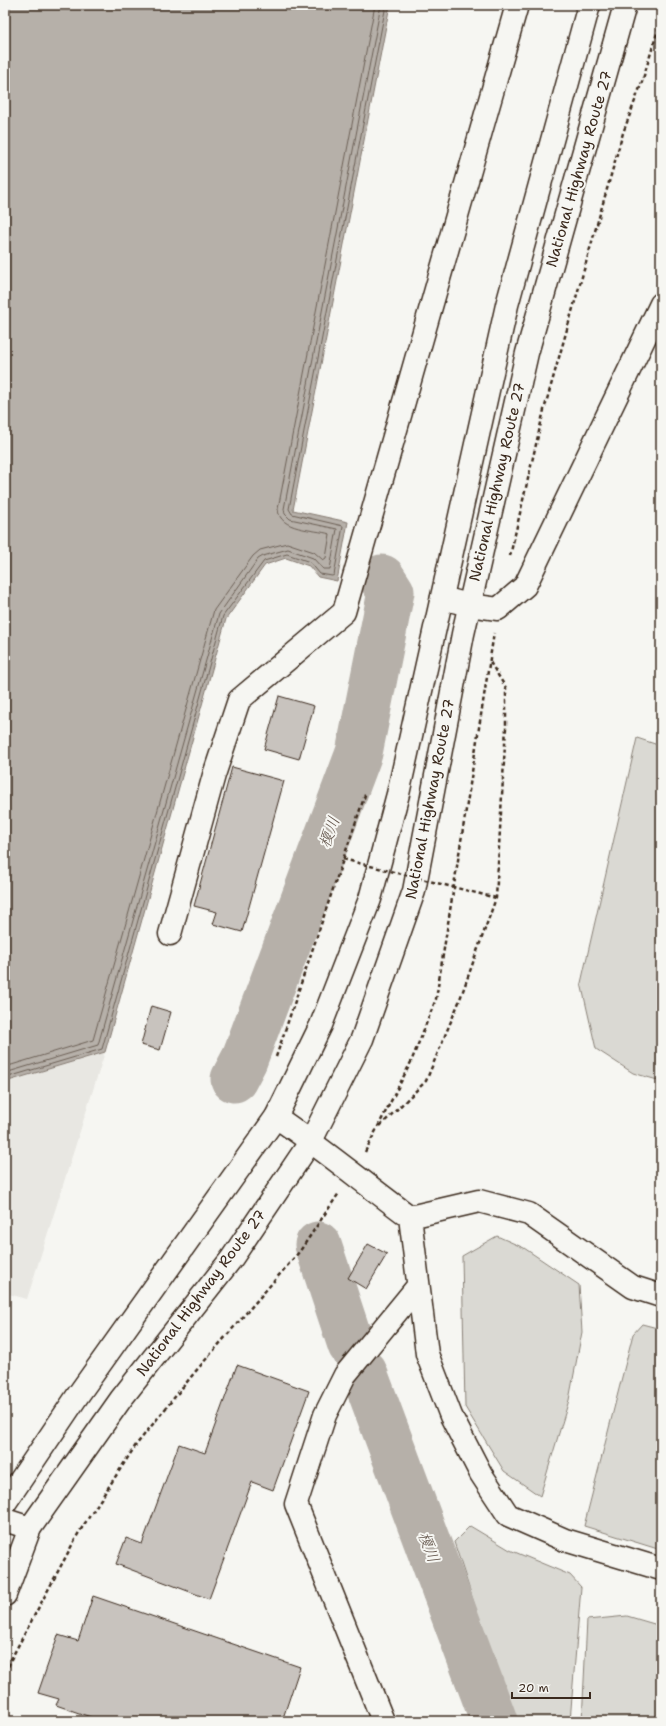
<svg xmlns="http://www.w3.org/2000/svg" width="666" height="1726" viewBox="0 0 666 1726" font-family="'Shantell Sans','Klee One',sans-serif">
	<style>
		.built { fill: #e8e7e2 }
		.green { fill: #dad9d3; stroke: #8a8278 }
		.water { fill: #b6b0a9; stroke: #857a71 }
		.lines { fill: none; stroke-linecap: round; stroke-linejoin: round }
		.shore { stroke: #6c6056; stroke-width: 1 }
		.river { stroke: #b6b0a9; stroke-width: 47 }
		.building { fill: #c8c3be; stroke: #3b2a1e }
		.minor-casing { stroke: #3b2a1e; stroke-width: 25 }
		.highway-casing { stroke: #3b2a1e; stroke-width: 25 }
		.path { stroke: #3b2a1e; stroke-width: 2.5; stroke-dasharray: 4 3; stroke-linecap: butt }
		.minor { stroke: #f6f6f2; stroke-width: 22 }
		.highway { stroke: #f6f6f2; stroke-width: 22 }
		.path-bridge { stroke: #3b2a1e; stroke-width: 2.5; stroke-dasharray: 4 3; stroke-linecap: butt }
		.labels { text-anchor: middle; dominant-baseline: central; stroke-width: 4; stroke-linejoin: round; paint-order: stroke }
		.street-label { font-size: 15px; fill: #3b2a1e; stroke: #f6f6f2 }
		.water-label { font-size: 16px; font-style: italic; fill: #605248; stroke: #f6f6f2 }
	</style>
	<rect width="100%" height="100%" fill="#f6f6f2"/>
	<filter id="ink" filterUnits="userSpaceOnUse"><feTurbulence type="fractalNoise" baseFrequency=".025" numOctaves="2"/><feDisplacementMap in="SourceGraphic" scale="8" xChannelSelector="R" yChannelSelector="G"/><feConvolveMatrix kernelMatrix="1 2 1 2 8 2 1 2 1" color-interpolation-filters="sRGB"/></filter>
	<g filter="url(#ink)">
		<path class="built" d="M105,1052L27,1299L5,1293V1082Z"/>
		<path class="green" d="M637,738L661,746V1081L633,1073L596,1049L581,983Z
			M497,1236L524,1248L579,1285L582,1332L569,1400L540,1496L504,1471L465,1407L462,1256Z
			M642,1324L661,1329V1550L584,1526L633,1334Z
			M470,1526L510,1550L570,1575L581,1587L570,1721H513L454,1542Z
			M627,1616L661,1626V1721H582L587,1620Z"/>
		<path class="water" d="M5,5H390L293,510L348,522L337,581L318,577L309,566L286,558L265,565L226,619L105,1052L5,1082Z"/>
		<g class="lines">
			<path class="shore" d="M5,1067L93,1040L214,610L253,556L260,550L287,543L314,552L323,560L326,558L330,534C314,529 279,531 278,509L375,5
				M5,1073L98,1045L219,614L258,559L263,556L288,549L313,558L323,569H330L337,529L290,519L285,514L284,509L381,5
				M5,1078L102,1049L223,616L264,561L287,554L310,562L320,574L332,576L334,575L343,526L292,514L289,509L386,5"/>
			<path class="river" d="M234,1079L244,1060L359,753L391,592L382,578
				M318,1245L351,1345
				M364,1373L494,1721"/>
		</g>
		<path class="building" d="M279,696L314,706L299,759L264,749Z
			M232,767L284,781L242,932L213,924L217,912L194,906Z
			M151,1006L171,1012L160,1050L141,1045Z
			M368,1244L387,1254L366,1289L348,1278Z
			M237,1365L309,1391L273,1490L252,1482L209,1599L116,1564L126,1538L142,1544L179,1444L205,1453Z
			M93,1596L300,1667L282,1721H102L56,1705L59,1699L38,1693L58,1635L78,1641Z"/>
		<g class="lines">
			<g class="minor-casing">
				<path id="minor" d="M442,598L469,605L498,609L525,586L661,304
					M170,934L214,775L239,700L344,612L517,5
					M276,1117C322,1148 365,1184 410,1217L427,1354L451,1416L481,1474L508,1515L565,1540L661,1569
					M410,1217L479,1201L529,1214L633,1287L661,1296
					M5,1520L30,1528
					M383,1721L296,1504L325,1415L345,1375L418,1286"/>
			</g>
			<g class="highway-casing">
				<path id="highway" d="M5,1503L78,1395L276,1117L321,1025L370,899L398,794L507,305L589,5
					M5,1595L30,1528L121,1399L232,1258L311,1141L362,1039L414,891L463,634L527,353L625,5"/>
			</g>
			<path class="path" d="M510,556L544,410L623,133L642,82L661,20
				M276,1057L366,792
				M380,1126L426,1081L459,1002L496,898L506,727V688L490,662
				M365,1152L411,1062L436,999L494,633
				M5,1680L10,1661L78,1534L136,1445L195,1372L300,1251L339,1193"/>
			<use href="#minor" class="minor"/>
			<use href="#highway" class="highway"/>
			<path class="path-bridge" d="M343,859L496,898"/>
		</g>
	</g>
	<g class="labels">
		<g class="street-label">
			<text transform="translate(579 169) rotate(-74)">National Highway Route 27</text>
			<text transform="translate(497 482) rotate(-77)">National Highway Route 27</text>
			<text transform="translate(430 799) rotate(-79)">National Highway Route 27</text>
			<text transform="translate(201 1293) rotate(-53)">National Highway Route 27</text>
		</g>
		<g class="water-label">
			<text transform="translate(329 832) rotate(-70)">榎川</text>
			<text transform="translate(429 1547) rotate(69)">榎川</text>
		</g>
	</g>
	<rect width="666" height="1726" fill="none" stroke="#f6f6f2" stroke-width="20"/>
	<rect x="10" y="10" width="646" height="1706" fill="none" stroke="#3b2a1e" stroke-width="1.5" filter="url(#ink)"/>
	<path d="M512 1692v6h78v-6" fill="none" stroke="#3b2a1e" stroke-width="2"/>
	<text x="518" y="1692" font-size="12" fill="#3b2a1e" stroke="#f6f6f2" stroke-width="3" paint-order="stroke">20 m</text>
</svg>
